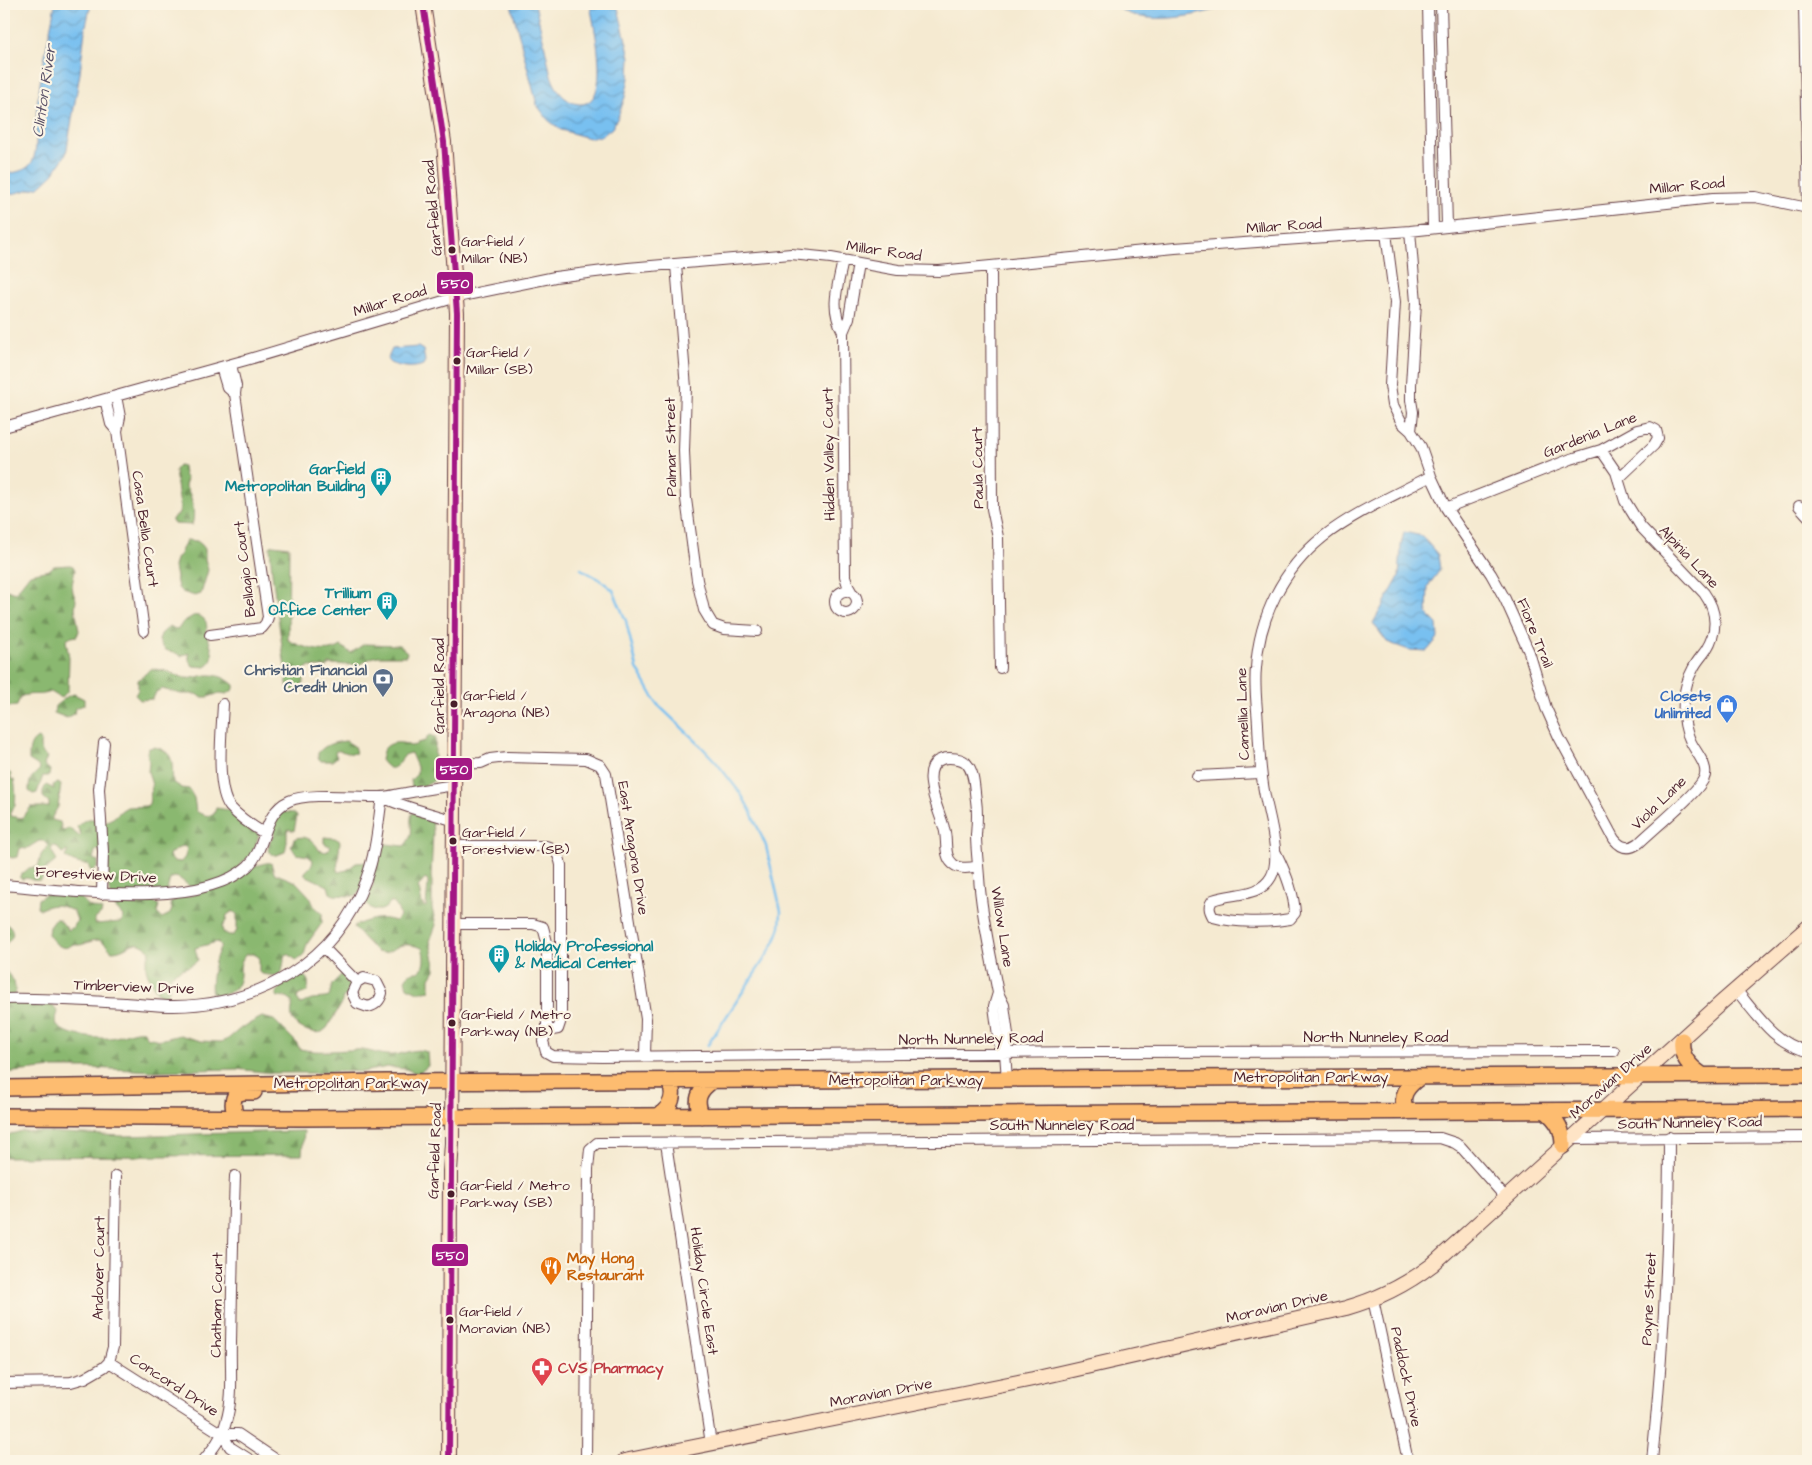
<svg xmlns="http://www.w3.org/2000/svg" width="1812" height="1465" viewBox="0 0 1812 1465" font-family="'Architects Daughter',sans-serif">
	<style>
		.forest { fill: url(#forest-firs); stroke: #6a6c4e; fill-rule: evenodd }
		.water { fill: url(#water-waves); stroke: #61708e }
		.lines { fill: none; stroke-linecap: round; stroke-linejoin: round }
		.stream { stroke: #78c0f0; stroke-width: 2.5 }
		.street-casing { stroke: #643d44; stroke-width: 12 }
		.secondary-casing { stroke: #643d44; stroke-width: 16 }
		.primary-casing { stroke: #643d44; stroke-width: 18 }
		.street { stroke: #fff; stroke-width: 10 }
		.secondary { stroke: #fee4c6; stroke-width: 14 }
		.primary { stroke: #fdbc70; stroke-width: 15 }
		.bus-1-casing { stroke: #fcf5e5; stroke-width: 10 }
		.bus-1 { stroke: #a31984; stroke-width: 6 }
		.bus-dot { fill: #4a1f2b; stroke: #fcf5e5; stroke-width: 2 }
		.labels { text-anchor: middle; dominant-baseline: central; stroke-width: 4.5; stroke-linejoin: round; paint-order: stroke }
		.bus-label { font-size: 14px; fill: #4a1f2b; stroke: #fcf5e5; text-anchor: start }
		.street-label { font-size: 15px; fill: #4a1f2b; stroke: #fcf5e5 }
		.culture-label { font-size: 15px; font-weight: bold; fill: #0d838f; stroke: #fcf5e5; text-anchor: end }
		.service-label { font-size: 15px; font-weight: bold; fill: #4e5e75; stroke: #fcf5e5; text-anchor: end }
		.shop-label { font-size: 15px; font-weight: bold; fill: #366cbe; stroke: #fcf5e5; text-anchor: end }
		.food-label { font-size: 15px; font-weight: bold; fill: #c56008; stroke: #fcf5e5; text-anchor: start }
		.health-label { font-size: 15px; font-weight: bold; fill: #be3a42; stroke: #fcf5e5; text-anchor: start }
		.water-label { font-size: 16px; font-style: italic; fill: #584f66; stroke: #fcf5e5 }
		.line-badge { stroke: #fcf5e5; stroke-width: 2 }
		.badge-label { font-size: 14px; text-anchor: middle; font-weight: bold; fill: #fff }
	</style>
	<defs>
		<pattern id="forest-firs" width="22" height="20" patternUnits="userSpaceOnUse" patternTransform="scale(1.25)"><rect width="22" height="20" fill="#8ab870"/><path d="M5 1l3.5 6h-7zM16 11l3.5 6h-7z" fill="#73955c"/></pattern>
		<pattern id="water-waves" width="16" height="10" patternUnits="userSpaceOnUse" patternTransform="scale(1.25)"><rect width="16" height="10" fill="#78c0f0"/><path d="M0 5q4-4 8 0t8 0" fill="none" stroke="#649bc3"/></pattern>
	</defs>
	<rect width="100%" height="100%" fill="#fcf5e5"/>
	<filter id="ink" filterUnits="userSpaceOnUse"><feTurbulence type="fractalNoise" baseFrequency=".02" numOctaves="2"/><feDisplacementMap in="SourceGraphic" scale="10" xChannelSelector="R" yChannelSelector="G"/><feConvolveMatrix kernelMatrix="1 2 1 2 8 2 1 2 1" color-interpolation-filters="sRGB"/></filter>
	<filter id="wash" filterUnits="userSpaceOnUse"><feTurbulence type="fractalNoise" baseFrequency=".0096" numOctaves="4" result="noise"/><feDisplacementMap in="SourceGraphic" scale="20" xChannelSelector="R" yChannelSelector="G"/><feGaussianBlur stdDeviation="1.12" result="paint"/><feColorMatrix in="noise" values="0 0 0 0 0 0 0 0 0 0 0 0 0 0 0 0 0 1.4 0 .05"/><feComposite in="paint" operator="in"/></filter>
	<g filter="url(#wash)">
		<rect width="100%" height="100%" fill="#f5ead1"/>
		<path class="forest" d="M179,465L183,466L184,475L187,479L185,485C192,495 196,513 192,525L174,524L172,521V519L179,514L180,506L175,471L176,468Z
			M186,540L197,541L202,545L205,549V559L208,570L201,594L195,596L182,592L178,588L174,567L176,559L180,554Z
			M273,545L289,547L288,640C301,647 327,656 341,646L351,653L364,644L399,645L407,652L406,656H378L371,658L359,665L329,664L327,667H307L303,675L304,681L300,690H288L272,573L270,547Z
			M70,565L73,566L75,570L72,585L73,592L76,600L75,608L79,631L77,636L67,638L66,641L69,657L68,691L61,698L51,692C39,697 30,692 20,697L17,706L8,707L4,698V589L15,593L30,574L49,570L54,566Z
			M193,616C197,615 201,616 204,619C208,623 206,629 207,634C210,646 218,658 206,667L193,666L189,660V653L181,656C170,648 166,656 159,640L161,634L170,626L175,629L179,628L183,622Z
			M151,669C167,669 173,675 185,678C191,679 195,677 201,676C213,673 224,676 234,685V689L227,694L220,693L208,697H201L196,694H181L162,689L156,692L153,699L140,700L135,695L138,690V680Z
			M74,694L84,699V705L75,708L74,714L67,718L54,713L55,706L68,696Z
			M429,735L435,737C436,744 434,751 435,758C435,762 438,765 438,769C439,784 423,786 412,788L411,780L417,774V767L411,753L406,754C397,764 393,777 381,760C382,757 382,754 383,751C388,741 403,741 410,746L416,745L417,743L425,741Z
			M38,738L41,740C39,747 40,752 47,757L44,765L50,770L49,776H43L37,793L33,794L29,791C29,776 32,778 40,769L37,765L29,760C29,752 29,742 38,738Z
			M346,741L354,746L356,753C349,755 343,750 336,751L335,753L337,757L332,761H321L318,758V753C325,744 336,742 346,741Z
			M155,747C177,753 171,765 173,782L182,788L189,789L194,798L196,811C202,815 208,817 214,814L216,808L229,810L259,834L253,853L242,863L230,883L237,882C239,880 240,877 241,875C246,870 264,861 271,863L274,873L296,882L310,897L314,906L322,913V923L307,944L304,955L301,958L296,960L290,955L285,954L282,972L276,976L262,974L259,971V957L253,954H246C237,965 242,970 239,981C235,992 223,997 212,994C209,984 215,955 221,946L217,942L195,948L198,960C189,969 179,968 171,975L169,991L166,996H161C156,993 146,973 146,967C145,961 149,957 150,951C132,934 130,951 112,951C109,949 107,945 103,942C94,935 83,949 73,944C63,953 54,943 48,934L49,927L55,919H59L68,930L74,927L77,920L74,912C60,904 55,903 40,909L37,907L38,899L51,891L79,896L88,906L102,910L101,914L95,919V924L122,922L123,916L113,905L99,849L95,851L93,859L98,861V867L93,871L90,870L88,864C80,865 72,862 65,857L68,851L62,853L56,846H53L51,850L57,860L45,870L42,879C37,882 32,880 27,878L22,879L19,877L29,868L38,867L41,855L48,846L44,841H39L26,849L20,848L18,857L12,858L6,855L4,856V769L11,774V779L14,780C16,788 16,797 15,806L10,812V816L22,818L31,807H49V802L43,797V791L46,785L54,789L53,785L58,783L61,785L58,807L52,817V820L60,822L62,831L69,828L79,836L81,834L77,827C87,815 93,819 105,822L113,818L122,810L127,807L146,806L149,804L152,785L148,772L149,762L147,752L149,748ZM183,846L187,848L185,857L181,862L173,861L169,856L170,853L174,852L175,850ZM174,877L179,878L198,893L189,896H179L170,903L172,909L170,914L162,918L157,913L159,905L154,902V899L166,894L170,879ZM233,911L237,914V930L234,935H229L223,932L222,927L226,921L227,915Z
			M284,812L293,813L297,816L294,831L288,829L287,831V842L285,852L277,855H272L268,850L270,841L275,835L274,833L270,829L277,814Z
			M412,813H431L433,832L431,877L432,882V908L436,925L430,941L435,965V970L430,978V990L418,992L407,987L405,980C408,973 411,972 419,972C425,967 425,955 422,948C414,945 404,943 397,947C389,952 386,954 377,952L354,928C356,924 359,924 364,922C378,918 380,917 395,921L400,916C399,911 395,901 390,902C380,921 357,903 368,890C369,888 372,887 374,885L371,879L357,895L352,896L334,895L330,893L328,886L305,875V872L312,865L313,860L308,856L296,854L291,846L294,839C305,834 314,840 319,850L326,852L331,847L324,843V837L335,838L340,841L337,870L338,872L347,870L356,863L369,862L379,848L386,844L404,846C417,832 408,827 412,813ZM425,879L428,881V885L426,907L423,906C420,899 421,893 418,887Z
			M4,922L10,926C16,935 11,938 5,945L4,969L14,981L16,997L49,1003L54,1006L57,1012C56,1016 54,1020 56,1024C62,1036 98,1039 110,1038C122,1037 133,1029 144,1031L146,1037L160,1040L180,1035L201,1041L221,1042L228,1039L241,1028L262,1017L274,1020L296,1042L300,1049C321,1054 341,1049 362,1050C373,1051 382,1056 393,1055C404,1054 416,1047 427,1052L428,1066L418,1074L406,1069L387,1067L363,1072L340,1071L321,1073H273L236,1069L155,1071L90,1068H53L4,1073Z
			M342,974L352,981L349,994L343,997L341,1005L327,1028L322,1032C313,1035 294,1027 292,1018C290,1012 295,1003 290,999C287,996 282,997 278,997L276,994L280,987L301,975C310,977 309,986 307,992L299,995L297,998L300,1004C306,1003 307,1000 312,999C318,998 323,999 329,997L332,984Z
			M22,1131L123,1136L304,1131L302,1155L4,1157V1136Z"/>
		<path class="water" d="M55,4H91L85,30L80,73L66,154L53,174L39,187L4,196V174C12,173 22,172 29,166C38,157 36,137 36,125C37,84 48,44 55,4Z
			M511,4H535C539,21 543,39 547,57C549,65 550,75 554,83C559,93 567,103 579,104C614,106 593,23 590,4H617L630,57L629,78L625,97L618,117L612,128L602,136L589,138L561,130L548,120L537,105Z
			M1113,4H1234C1202,15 1141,30 1113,4Z
			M418,347L423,350L425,361L423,365C413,369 400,367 390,363L388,358L392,349Z
			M1404,532L1422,536L1438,555L1440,570L1428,586L1427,614L1437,624L1438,638L1427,651L1409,650L1387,642L1373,623L1399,577L1401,545Z"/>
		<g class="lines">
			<path class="stream" d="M581,569L599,579L613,590L626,621L637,668L657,704L697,742L716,762L741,794L750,810L766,846L781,911L780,927L775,941L767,955L707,1046"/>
		</g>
	</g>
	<g filter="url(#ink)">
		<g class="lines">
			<g class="street-casing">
				<path id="street" d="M1428,4L1433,228
					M1441,4L1447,226
					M1804,4L1808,208
					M1410,231L1416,302L1411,385V400L1413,412L1411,431
					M1386,233L1395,302L1390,385L1393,405L1402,423L1411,431L1421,447L1431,476L1446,508L1491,574L1505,599L1529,652L1546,708L1559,737L1614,839C1621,848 1629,850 1639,843C1652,830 1699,792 1704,778C1710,766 1694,751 1690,740C1684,727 1683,712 1684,699C1685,689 1688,678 1693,669C1696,662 1702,656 1706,650C1718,631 1717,611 1704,593L1641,527L1625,501L1616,472L1601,450
					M843,260C838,287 829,306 843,332
					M676,265L686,388L684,451L686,499L697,580L704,610L713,625L724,629L757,631
					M991,267L992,509L998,537L1000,668
					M221,367L227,387L235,394
					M116,396L120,417L117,431L144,631
					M105,399L111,424L117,431
					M4,427L246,360L457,297L555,277L628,268L791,254L831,258L898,270L939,271L1175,248L1410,231L1713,198L1755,197L1808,208
					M1799,506L1808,516
					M1446,508L1571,459L1601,450L1637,430L1650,427L1656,430L1658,438L1654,445L1618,479
					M835 602a11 11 0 1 1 22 0a11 11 0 1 1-22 0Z
					M852,593L848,586L845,576L843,332L849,318L858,263
					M210,635L262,628L266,623L268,617L235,394L236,386L231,365
					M223,704C222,729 215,788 230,807C240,818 252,826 264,833
					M455,764L481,763L490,759L507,757L586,759L600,765L606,774L646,1019L645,1056
					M1197,776L1260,773
					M382,797C405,808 431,813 455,821
					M454,846H546C556,849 559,855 561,865V1020L558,1029L547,1031
					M1276,853C1285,871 1294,892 1295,913L1290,919C1268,923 1234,923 1213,917C1209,910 1208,906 1213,900C1233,892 1259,898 1271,877C1282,858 1269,817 1265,796C1260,772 1259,749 1258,724C1257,706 1254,686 1256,668C1259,617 1283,569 1323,537C1355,512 1395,495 1431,476
					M978,866C970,868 960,870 953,864C943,856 948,839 944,828C940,812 917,767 942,759C949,757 963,758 967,764C975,773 974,789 976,800C978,813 977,822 976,835C976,848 978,863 979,877C981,914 991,956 998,993
					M4,885C66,890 199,911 248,866C267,848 262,813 289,801C308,792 358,798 380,797C389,797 397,794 406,793C422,790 439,787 455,785
					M102,894L103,851L99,789L104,743
					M453,924H533L543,927L547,942V1031L543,1041L546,1052L553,1056L602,1057L1088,1052L1614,1051
					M324,948L357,982L352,993L357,1003L368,1007C376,1005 380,1001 382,993L376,981L364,978L357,982
					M1737,991C1757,1015 1776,1045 1808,1051
					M4,999C44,998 85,1001 125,1003C141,1004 158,1006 174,1006C260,1005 336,962 366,879C376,853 378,824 382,797
					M1005,1053L999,1043L994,1006L998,993L1004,1005L1009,1042L1005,1053L1007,1079
					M1572,1139L1808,1137
					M666,1143L711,1444
					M1373,1299L1408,1461
					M109,1362L222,1434L230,1447L252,1461
					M4,1383L71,1382L85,1378L104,1367L109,1362L113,1347L116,1176
					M222,1434H238L278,1461
					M203,1461C213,1449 222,1438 226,1422C234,1396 230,1370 231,1343C232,1287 233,1231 235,1176
					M586,1461L588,1169L590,1149L597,1143L1440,1138L1455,1143L1461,1147L1506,1198
					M1652,1461C1663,1354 1669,1245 1669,1137"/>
			</g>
			<g class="secondary-casing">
				<path id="secondary" d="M423,4L444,142L457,313L452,1143L450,1171L449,1461
					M624,1461L1033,1379L1346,1308C1378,1299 1406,1285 1432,1265L1722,1002L1808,927"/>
			</g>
			<g class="primary-casing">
				<path id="primary" d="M1682,1040C1680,1056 1689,1066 1702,1075
					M4,1088L386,1082L1808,1075
					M1546,1111C1558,1121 1563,1130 1563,1146
					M1406,1112C1399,1096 1407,1086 1420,1077
					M4,1116L303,1118L1808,1109
					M658,1116C672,1107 676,1095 669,1081
					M702,1116C694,1100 699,1090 712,1081
					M237,1118C233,1110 231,1102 236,1094L243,1092H254"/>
			</g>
			<use href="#street" class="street"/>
			<use href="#secondary" class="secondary"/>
			<use href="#primary" class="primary"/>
			<g class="bus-1-casing">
				<path id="bus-1" d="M423,4L444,142L457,313L449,1461"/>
			</g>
			<use href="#bus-1" class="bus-1"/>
		</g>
	</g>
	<defs>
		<g id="building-pin" transform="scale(1.125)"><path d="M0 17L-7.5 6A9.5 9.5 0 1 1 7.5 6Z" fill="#0f9aa8" stroke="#fcf5e5"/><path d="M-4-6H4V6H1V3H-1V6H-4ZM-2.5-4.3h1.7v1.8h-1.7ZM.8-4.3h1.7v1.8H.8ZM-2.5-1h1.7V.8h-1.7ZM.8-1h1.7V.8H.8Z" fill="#fff"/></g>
		<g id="bank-pin" transform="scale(1.125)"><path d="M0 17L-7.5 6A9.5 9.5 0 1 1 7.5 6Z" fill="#5c6f8a" stroke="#fcf5e5"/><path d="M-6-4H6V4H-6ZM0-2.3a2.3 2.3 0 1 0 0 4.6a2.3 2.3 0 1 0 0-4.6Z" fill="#fff"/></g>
		<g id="shop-pin" transform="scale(1.125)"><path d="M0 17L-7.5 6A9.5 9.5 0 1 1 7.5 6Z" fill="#3f7fe0" stroke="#fcf5e5"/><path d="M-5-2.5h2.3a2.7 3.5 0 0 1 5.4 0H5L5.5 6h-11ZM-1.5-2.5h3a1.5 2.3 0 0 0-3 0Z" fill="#fff"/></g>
		<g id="restaurant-pin" transform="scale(1.125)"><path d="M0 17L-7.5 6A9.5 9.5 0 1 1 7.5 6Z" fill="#e8710a" stroke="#fcf5e5"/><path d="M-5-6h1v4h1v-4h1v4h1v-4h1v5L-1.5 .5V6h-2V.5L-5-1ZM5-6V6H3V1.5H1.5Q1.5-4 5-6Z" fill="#fff"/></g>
		<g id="pharmacy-pin" transform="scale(1.125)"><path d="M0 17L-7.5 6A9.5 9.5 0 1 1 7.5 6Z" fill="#e0444e" stroke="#fcf5e5"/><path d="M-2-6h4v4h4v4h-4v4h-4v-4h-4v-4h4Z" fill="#fff"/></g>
	</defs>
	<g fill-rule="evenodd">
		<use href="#building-pin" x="381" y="478"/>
		<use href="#building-pin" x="387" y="602"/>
		<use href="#bank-pin" x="383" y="679"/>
		<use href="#shop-pin" x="1727" y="705"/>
		<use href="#building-pin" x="499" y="955"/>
		<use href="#restaurant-pin" x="551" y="1267"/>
		<use href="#pharmacy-pin" x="542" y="1368"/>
	</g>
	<g class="bus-dot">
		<circle cx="452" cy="250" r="4.5"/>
		<circle cx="457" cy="361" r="4.5"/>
		<circle cx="454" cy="704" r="4.5"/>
		<circle cx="453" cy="841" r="4.5"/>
		<circle cx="452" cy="1023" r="4.5"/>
		<circle cx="451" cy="1194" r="4.5"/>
		<circle cx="450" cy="1320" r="4.5"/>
	</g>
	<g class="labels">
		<g class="bus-label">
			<text x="461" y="242">Garfield /<tspan x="461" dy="17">Millar (NB)</tspan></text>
			<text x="466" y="353">Garfield /<tspan x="466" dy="17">Millar (SB)</tspan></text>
			<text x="463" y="696">Garfield /<tspan x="463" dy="17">Aragona (NB)</tspan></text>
			<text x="462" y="833">Garfield /<tspan x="462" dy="17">Forestview (SB)</tspan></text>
			<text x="461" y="1015">Garfield / Metro<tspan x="461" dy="17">Parkway (NB)</tspan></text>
			<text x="460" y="1186">Garfield / Metro<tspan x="460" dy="17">Parkway (SB)</tspan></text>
			<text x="459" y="1312">Garfield /<tspan x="459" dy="17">Moravian (NB)</tspan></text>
		</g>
		<g class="street-label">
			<text transform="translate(1687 186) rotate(-5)">Millar Road</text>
			<text transform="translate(433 208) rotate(-95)">Garfield Road</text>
			<text transform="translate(1284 226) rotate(-4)">Millar Road</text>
			<text transform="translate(884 251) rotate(8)">Millar Road</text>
			<text transform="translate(390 301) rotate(-17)">Millar Road</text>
			<text transform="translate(1590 435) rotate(-22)">Gardenia Lane</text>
			<text transform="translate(671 447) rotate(-91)">Palmar Street</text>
			<text transform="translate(829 454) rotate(-91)">Hidden Valley Court</text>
			<text transform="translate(978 468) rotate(-91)">Paula Court</text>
			<text transform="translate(145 529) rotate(82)">Casa Bella Court</text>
			<text transform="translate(1689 557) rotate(47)">Alpinia Lane</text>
			<text transform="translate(245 569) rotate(-97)">Bellagio Court</text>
			<text transform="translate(1535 633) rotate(68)">Fiore Trail</text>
			<text transform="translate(439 686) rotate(-90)">Garfield Road</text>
			<text transform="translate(1243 714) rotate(-92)">Camellia Lane</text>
			<text transform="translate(1659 803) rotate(-44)">Viola Lane</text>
			<text transform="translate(633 848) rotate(81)">East Aragona Drive</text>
			<text transform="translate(96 875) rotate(3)">Forestview Drive</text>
			<text transform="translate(1002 927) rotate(81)">Willow Lane</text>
			<text transform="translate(134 987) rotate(2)">Timberview Drive</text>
			<text x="1376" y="1037">North Nunneley Road</text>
			<text transform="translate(971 1039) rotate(-1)">North Nunneley Road</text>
			<text x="1311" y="1077">Metropolitan Parkway</text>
			<text x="906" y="1080">Metropolitan Parkway</text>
			<text transform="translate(1611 1081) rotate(-42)">Moravian Drive</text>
			<text x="351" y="1083">Metropolitan Parkway</text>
			<text transform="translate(1690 1123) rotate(-1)">South Nunneley Road</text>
			<text x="1062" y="1125">South Nunneley Road</text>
			<text transform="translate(435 1151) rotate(-88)">Garfield Road</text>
			<text transform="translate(99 1268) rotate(-89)">Andover Court</text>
			<text transform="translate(704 1291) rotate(82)">Holiday Circle East</text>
			<text transform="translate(1649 1299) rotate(-87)">Payne Street</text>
			<text transform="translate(217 1305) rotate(-89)">Chatham Court</text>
			<text transform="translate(1277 1307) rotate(-13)">Moravian Drive</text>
			<text transform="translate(1406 1377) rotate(78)">Paddock Drive</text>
			<text transform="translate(174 1385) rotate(33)">Concord Drive</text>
			<text transform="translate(881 1393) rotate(-11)">Moravian Drive</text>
		</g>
		<g class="culture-label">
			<text x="365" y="469">Garfield<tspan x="365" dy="17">Metropolitan Building</tspan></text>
			<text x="371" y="593">Trillium<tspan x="371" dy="17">Office Center</tspan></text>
			<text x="515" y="946" text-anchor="start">Holiday Professional<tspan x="515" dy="17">&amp; Medical Center</tspan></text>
		</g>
		<g class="service-label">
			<text x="367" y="670">Christian Financial<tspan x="367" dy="17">Credit Union</tspan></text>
		</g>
		<g class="shop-label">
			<text x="1711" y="696">Closets<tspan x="1711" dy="17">Unlimited</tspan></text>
		</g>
		<g class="food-label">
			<text x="567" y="1258">May Hong<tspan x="567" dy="17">Restaurant</tspan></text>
		</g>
		<g class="health-label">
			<text x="558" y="1368">CVS Pharmacy</text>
		</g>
		<g class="water-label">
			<text transform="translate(44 91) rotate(-82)">Clinton River</text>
		</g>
	</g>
	<g class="line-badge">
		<rect x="436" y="271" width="38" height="24" rx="5" fill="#a31984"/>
		<rect x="435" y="757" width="38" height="24" rx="5" fill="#a31984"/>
		<rect x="431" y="1243" width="38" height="24" rx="5" fill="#a31984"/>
	</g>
	<g class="badge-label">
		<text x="455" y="288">550</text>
		<text x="454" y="774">550</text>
		<text x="450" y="1260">550</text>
	</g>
	<rect width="1812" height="1465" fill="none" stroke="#fcf5e5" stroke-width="20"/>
</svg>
